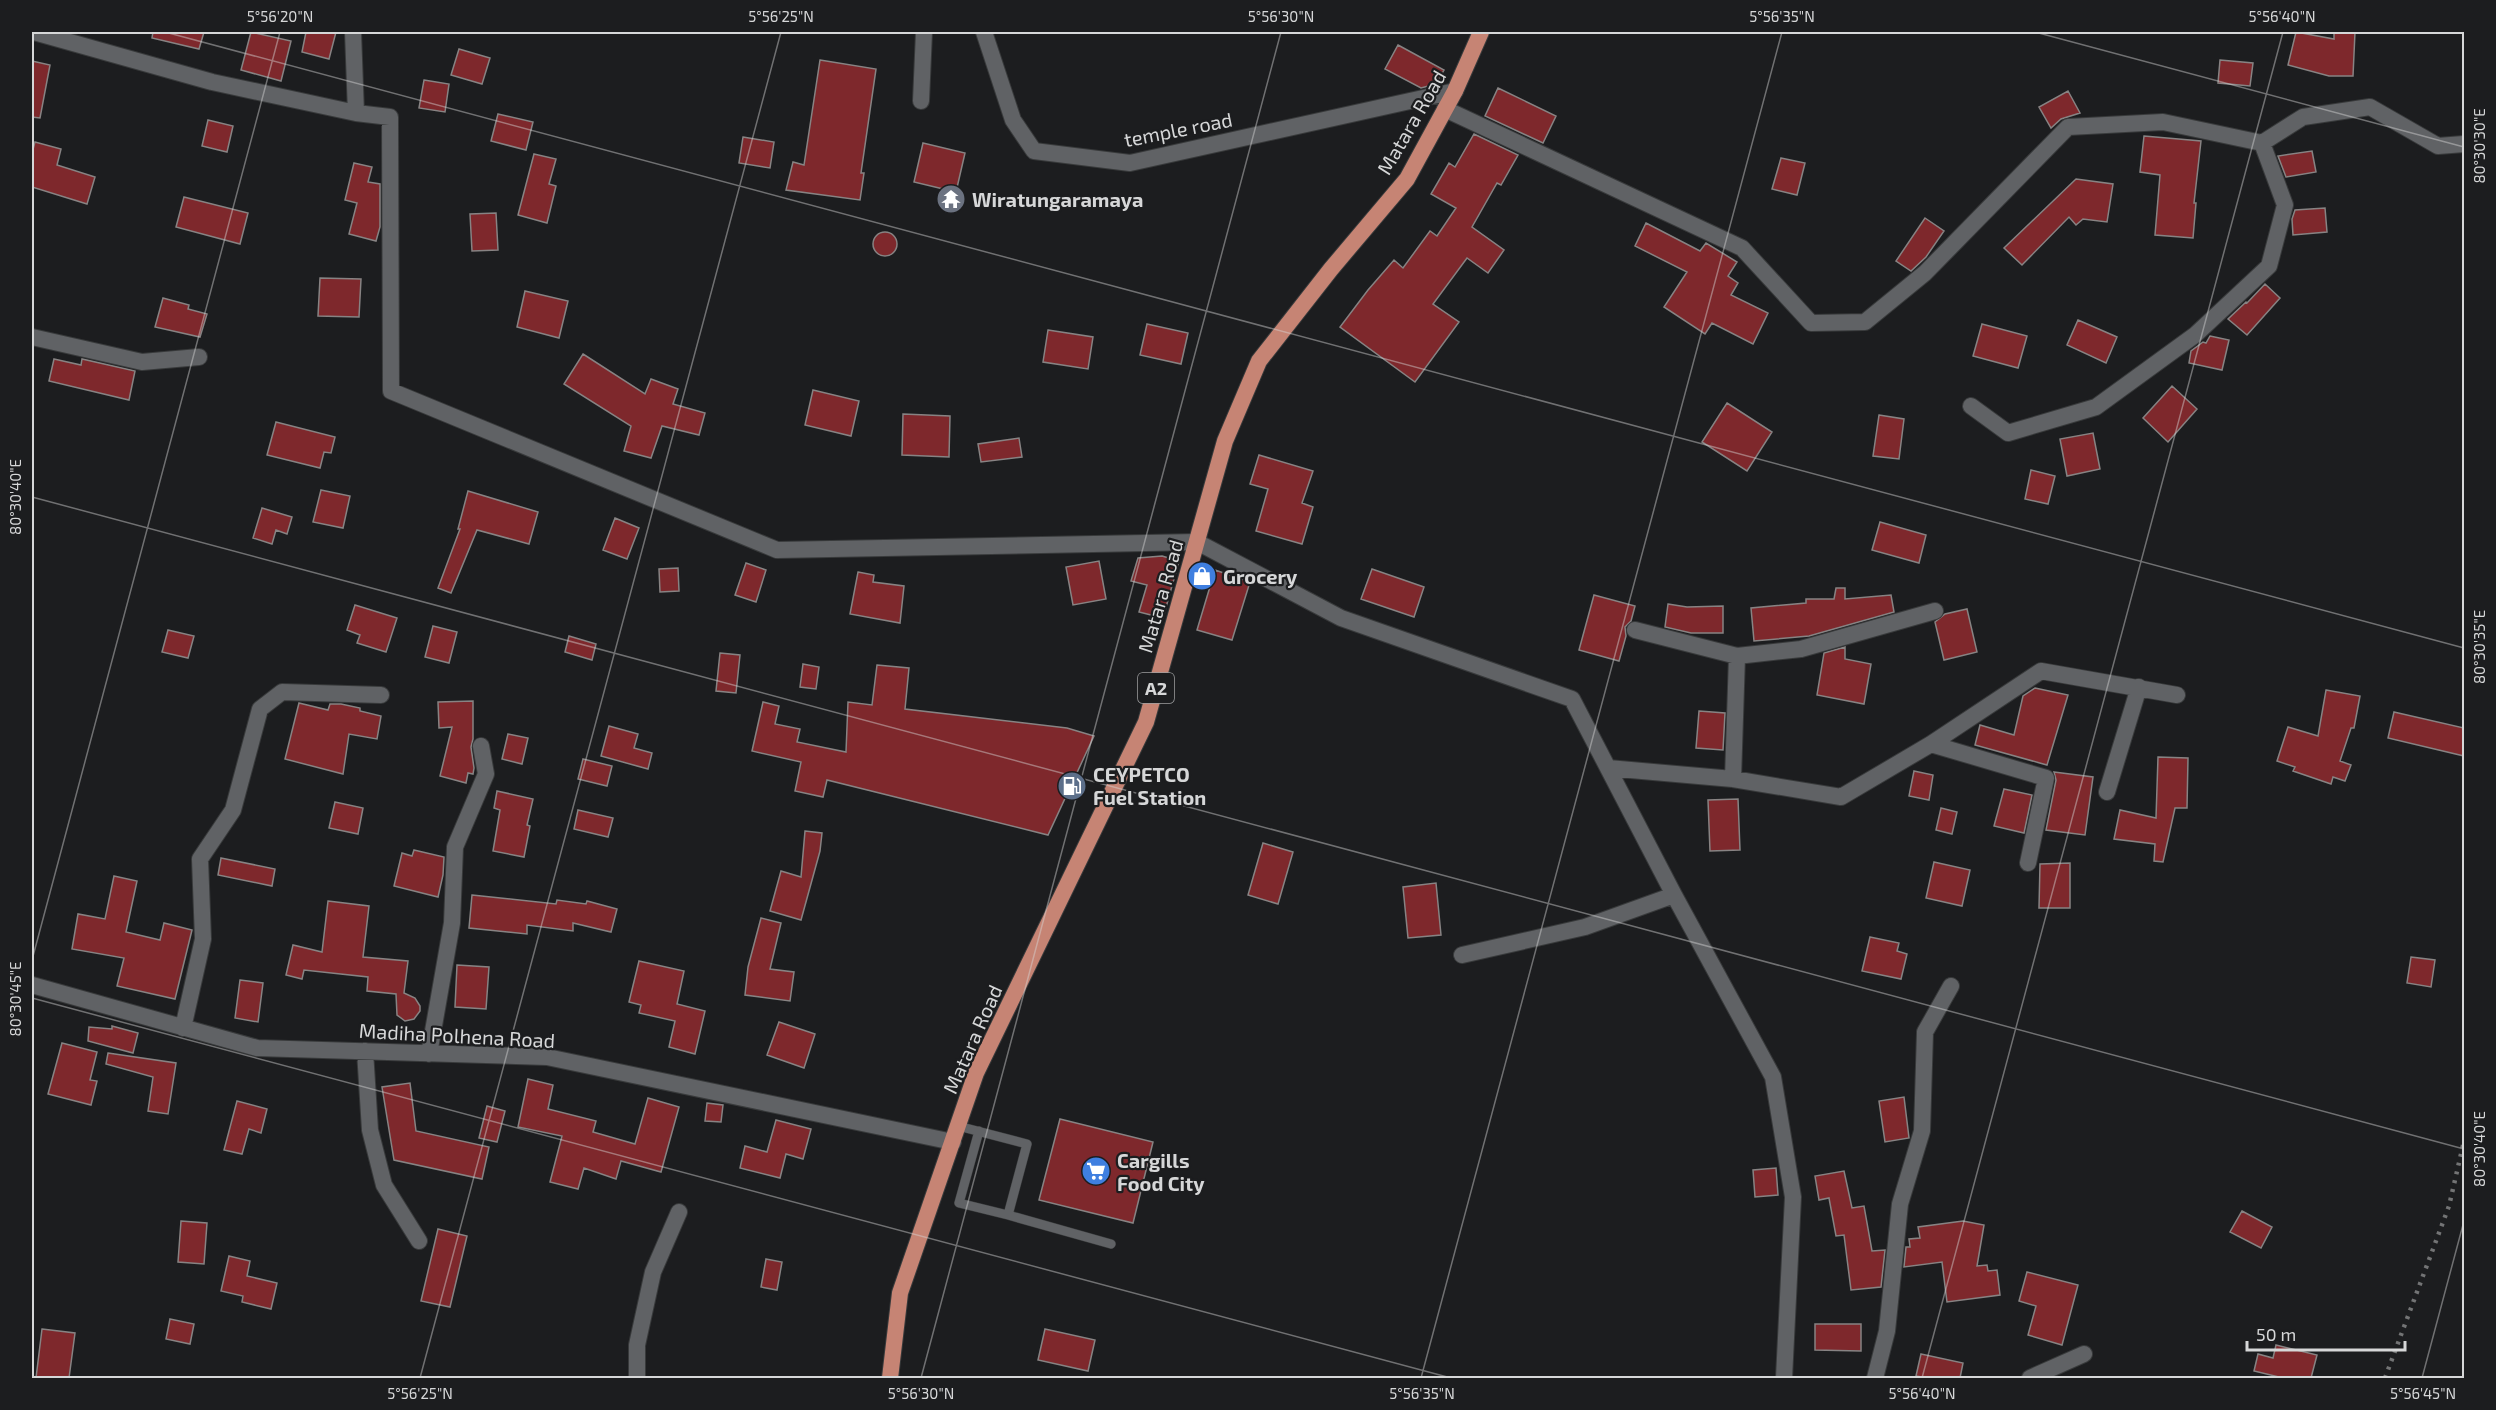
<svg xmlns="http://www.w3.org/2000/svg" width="2496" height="1410" viewBox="0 0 2496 1410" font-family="'Exo 2',sans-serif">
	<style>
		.building { fill: #7e282c; stroke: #878383; stroke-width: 1.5 }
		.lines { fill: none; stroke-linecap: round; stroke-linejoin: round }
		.service-casing { stroke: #383a3b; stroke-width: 10 }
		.minor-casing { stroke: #383a3b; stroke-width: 18 }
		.trunk-casing { stroke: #383a3b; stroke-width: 18 }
		.service { stroke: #606265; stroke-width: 9 }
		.minor { stroke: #606265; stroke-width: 16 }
		.trunk { stroke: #c68474; stroke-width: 16 }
		.rail { stroke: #737475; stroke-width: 4.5; stroke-dasharray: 3 6; stroke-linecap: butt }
		.ticks { fill: none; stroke: #d6d7d8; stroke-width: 1.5; stroke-opacity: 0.45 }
		.labels { text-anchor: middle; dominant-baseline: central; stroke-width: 4.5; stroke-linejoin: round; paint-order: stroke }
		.shield { fill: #1c1d1f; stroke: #9e9fa0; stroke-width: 1.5 }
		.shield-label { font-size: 18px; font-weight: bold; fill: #d6d7d8 }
		.street-label { font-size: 20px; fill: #d6d7d8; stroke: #1c1d1f }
		.poi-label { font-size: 20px; font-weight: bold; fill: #d6d7d8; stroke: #1c1d1f; text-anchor: start }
		.neatline { fill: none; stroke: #d6d7d8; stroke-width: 2 }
		.ticks-label { font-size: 15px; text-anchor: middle; fill: #d6d7d8 }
	</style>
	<rect width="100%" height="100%" fill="#1c1d1f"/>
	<path class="building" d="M153,32H204L199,49L152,38Z
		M251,32L291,41L281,81L241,70Z
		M306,32H336L329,59L302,52Z
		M2296,32L2334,39V32H2355L2353,76H2329L2288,65Z
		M1398,45L1444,70L1436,84L1421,88L1385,69Z
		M459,49L490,58L482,84L451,75Z
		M820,60L876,69L861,173H864L860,200L786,190L793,162L804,165Z
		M2220,60L2253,63L2250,86L2218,83Z
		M32,61L50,65L40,118L32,117Z
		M424,80L449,84L445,112L419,108Z
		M1498,88L1556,116L1543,143L1485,116Z
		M2068,91L2080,113L2061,119L2051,128L2039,107Z
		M498,114L533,122L526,150L491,141Z
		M208,120L233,126L227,152L202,146Z
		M1474,134L1518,155L1501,185L1497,183L1472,227L1504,250L1488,273L1467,258L1433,304L1459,322L1415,382L1340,327L1368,290L1394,260L1403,268L1430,231L1437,236L1456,208L1431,194L1449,163L1455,167Z
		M2144,136L2201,141L2194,203H2196L2193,238L2155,235L2160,175L2140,172Z
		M743,137L774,142L770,168L739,163Z
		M35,142L61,149L57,165L95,177L87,204L32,187V153Z
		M923,143L965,153L956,192L914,182Z
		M2312,151L2316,172L2286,177L2278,156Z
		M534,154L556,159L549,184L556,186L547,223L518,215Z
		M1781,158L1805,163L1797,195L1772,189Z
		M354,163L372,167L368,182L380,184V227L376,241L349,234L357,203L345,200Z
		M2076,179L2113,184L2107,222L2083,219L2076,225L2069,217L2022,265L2004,248Z
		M184,197L248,213L240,244L176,227Z
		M2325,208L2327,232L2293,235L2292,219L2295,210Z
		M496,213L498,250L472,251L470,214Z
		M1925,218L1944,231L1926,257L1911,271L1896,261Z
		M1646,223L1700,251L1706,243L1737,262L1728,276L1738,283L1731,295L1768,313L1753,344L1712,323L1705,334L1664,307L1687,272L1635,246Z
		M873 244a12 12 0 1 1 24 0a12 12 0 1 1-24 0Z
		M320,278L361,279L359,317L318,316Z
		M2265,284L2280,298L2247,335L2228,319L2246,302L2247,303Z
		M525,291L568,301L559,338L517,327Z
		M163,298L189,305L188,309L207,314L200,337L155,327Z
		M2078,320L2117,337L2106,363L2067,345Z
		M1147,324L1188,333L1181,364L1140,355Z
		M1982,324L2027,336L2018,368L1973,356Z
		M1048,330L1093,337L1088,369L1043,362Z
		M2210,336L2229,340L2222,370L2189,363L2191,351L2203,342L2206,343Z
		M583,354L645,394L651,379L678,389L673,404L705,413L699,435L662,426L651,458L624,451L631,426L564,384Z
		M54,359L81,365L82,359L135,371L129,400L49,381Z
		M2172,386L2197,409L2168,442L2143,418Z
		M813,390L859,401L851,436L805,425Z
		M1727,403L1772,432L1747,471L1702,442Z
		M903,414L950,416L949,457L902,455Z
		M1879,415L1904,419L1899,459L1873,456Z
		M276,422L335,437L331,453L324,452L320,468L267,455Z
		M2093,433L2100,469L2067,476L2060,439Z
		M1019,438L1022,457L981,462L978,444Z
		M1259,455L1313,471L1302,503L1313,507L1302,544L1256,531L1268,489L1250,484Z
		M2031,470L2055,476L2048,504L2025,499Z
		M321,490L350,496L343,528L313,522Z
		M468,491L538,512L529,544L477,530L451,593L438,588L460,529H458Z
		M262,508L292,517L287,534L276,530L272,544L253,538Z
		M615,518L639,528L627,559L603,550Z
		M1880,522L1926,535L1919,563L1872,550Z
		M1162,556L1179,561L1163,618L1139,612L1147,585L1131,581L1138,558Z
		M1099,561L1106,599L1073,605L1066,567Z
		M746,563L766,570L756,602L735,595Z
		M678,568L679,591L660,592L659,569Z
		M1372,569L1424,587L1414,617L1361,599Z
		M1215,570L1250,582L1232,640L1197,630Z
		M858,572L874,575L873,582L904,586L900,623L850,614Z
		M1836,588H1845V599L1891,595L1894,612L1809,636L1754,641L1751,608L1806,603V599H1834Z
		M1594,595L1635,606L1631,621L1625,627L1626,636L1619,661L1579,650Z
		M1668,604L1687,607L1723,606V633H1691L1665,627Z
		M355,605L397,618L386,652L357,643L360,635L347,630Z
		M1967,609L1977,652L1944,660L1935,622L1945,614Z
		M433,626L457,632L449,663L425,657Z
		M168,630L194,636L188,658L162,652Z
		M569,636L596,644L592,660L565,652Z
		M1845,647V659L1871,664L1864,704L1817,695L1824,653Z
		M720,653L740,655L736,693L716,691Z
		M803,664L819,667L816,689L800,687Z
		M877,665L909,668L905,709L1067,728L1094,736L1048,835L827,780L823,797L795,791L801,762L752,751L763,702L779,706L775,724L800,729L797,742L846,752L848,702L872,705Z
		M2035,688L2068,695L2047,765L1975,745L1980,725L2014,735L2023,696Z
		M2326,690L2360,696L2354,728H2351L2340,761L2351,765L2345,781L2333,777L2331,784L2293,771L2295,767L2277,761L2288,727L2318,736Z
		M473,701V739L471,747L474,768L473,774L468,773L466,783L440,776L452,727L439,728L438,702Z
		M299,703L328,710L330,704H341L360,708V711L381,716L377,739L349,734L343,774L285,759Z
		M1699,711L1725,713L1723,750L1696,748Z
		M2394,712L2464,728V756L2388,738Z
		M609,726L638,734L634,748L652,753L648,769L601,756Z
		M508,734L528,738L522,764L502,759Z
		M2158,757L2188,758L2187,808H2175L2163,862L2154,861L2155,844L2114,839L2120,810L2156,818Z
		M583,759L612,766L607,786L578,779Z
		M1914,771L1933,775L1929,800L1909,796Z
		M2054,772L2093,777L2085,835L2046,830L2056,780Z
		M2004,789L2032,795L2024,833L1994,826Z
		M497,791L533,799L527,825L530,826L524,857L493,851L500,810L494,808Z
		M1738,799L1740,850L1710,851L1708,800Z
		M335,802L363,808L358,834L329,828Z
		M1941,808L1957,812L1952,834L1936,830Z
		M578,810L613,818L608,837L574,829Z
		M805,831L822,833L820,851L801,920L770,911L781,871L801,877Z
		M1263,843L1293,852L1278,904L1248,895Z
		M414,850L444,857L443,875L438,897L394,886L402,853L412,856Z
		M221,858L275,869L272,886L218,875Z
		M1934,862L1970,870L1962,906L1926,898Z
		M2070,863V908H2039L2040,864Z
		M114,876L137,881L126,932L160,940L164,923L192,930L175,999L117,986L124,958L72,949L78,914L105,919Z
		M1436,883L1441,935L1408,938L1403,887Z
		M472,895L556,904L557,900L586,904L587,901L617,909L611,932L573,923V931L527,925V934L469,928Z
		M328,901L369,906L363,957L408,961L404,993L415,998L420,1006V1011L414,1019L405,1021L397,1015L396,994L367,991L368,977L304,970L302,979L286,975L293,945L322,952Z
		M761,918L781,923L770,969L794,972L790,1001L745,995L748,967Z
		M1870,937L1899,943L1897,951L1907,954L1901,979L1862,971Z
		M2411,957L2435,960L2431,987L2407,983Z
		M639,961L684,971L677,1004L705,1011L695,1054L669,1047L675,1021L639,1013L641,1005L629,1002Z
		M457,965L489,967L486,1009L455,1007Z
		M240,980L263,983L258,1022L235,1018Z
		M779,1022L815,1034L804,1068L767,1055Z
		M112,1026L138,1033L133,1053L88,1041L89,1027L112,1029Z
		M62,1043L97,1052L90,1080L97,1081L91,1105L48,1094Z
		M108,1053L176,1063L168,1114L148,1111L153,1077L106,1064Z
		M528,1079L553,1085L548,1109L596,1121L593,1132L635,1144L648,1098L679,1107L661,1172L621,1161L616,1179L584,1168L578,1189L550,1182L562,1136L518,1127Z
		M410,1083L416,1131L489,1147L482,1179L394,1160L382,1087Z
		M1904,1097L1909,1138L1885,1142L1879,1101Z
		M237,1101L267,1109L261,1133L249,1129L242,1154L224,1150Z
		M707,1103L723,1105L721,1122L705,1121Z
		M487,1106L505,1111L497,1142L479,1138Z
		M1060,1119L1153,1142L1133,1223L1039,1200Z
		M776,1120L811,1129L803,1159L786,1154L780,1178L740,1168L745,1146L767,1152Z
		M1776,1168L1778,1195L1755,1197L1753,1170Z
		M1844,1171L1852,1208L1864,1206L1872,1251L1885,1250L1881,1287L1851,1290L1844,1235L1836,1236L1829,1198L1819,1200L1815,1176Z
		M2242,1211L2272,1227L2261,1248L2230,1232Z
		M181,1221L207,1223L204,1264L178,1262Z
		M1963,1221L1984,1225L1977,1266L1987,1265L1988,1271L1997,1270L2000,1295L1947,1302L1942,1262L1904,1267L1906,1247H1910L1909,1239L1920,1238L1918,1227Z
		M438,1229L467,1236L450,1307L421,1301Z
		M229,1256L250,1261L247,1276L277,1283L271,1309L242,1302L243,1296L221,1291Z
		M766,1259L782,1262L777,1290L761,1287Z
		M2027,1272L2078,1285L2062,1345L2028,1335L2036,1306L2019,1301Z
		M170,1319L194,1324L190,1344L166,1339Z
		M1815,1324H1861V1351L1815,1350Z
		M42,1329L75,1333L69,1378H36Z
		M1045,1329L1095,1340L1088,1371L1038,1360Z
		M2276,1345L2317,1355L2311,1378H2283L2254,1371L2258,1354L2273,1358Z
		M1921,1354L1963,1363L1960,1378H1927L1916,1376Z"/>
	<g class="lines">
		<g class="service-casing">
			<path id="service" d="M958,1126L1027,1144L1008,1215L959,1203L979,1131
				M1008,1215L1111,1244"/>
		</g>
		<g class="minor-casing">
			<path id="minor" d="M34,32L212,82L356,113
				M353,32L356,113L390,117L391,391L777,550L1197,542L1341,618L1572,699L1674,895L1773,1077L1793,1197L1784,1378
				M984,32L1013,120L1034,151L1130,163L1455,91
				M921,101L924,32
				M1445,109L1742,248L1811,323L1865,322L1925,273L2068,127L2163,122L2262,143L2303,117L2370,107L2438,146L2464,144
				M32,337L142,362L199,357
				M1971,406L2008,433L2096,407L2195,335L2269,266L2285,205L2262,143
				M1635,630L1737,656
				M1931,744L2046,778L2028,863
				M1608,768L1733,779L1841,797L1931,744L2041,671L2177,695
				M1733,779L1737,656L1801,649L1935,611
				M2107,792L2139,687
				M1462,955L1585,927L1674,895
				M32,985L257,1048L547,1057L953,1142
				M183,1028L203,939L200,859L233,810L260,709L282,692L381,695
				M365,1051L370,1130L384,1185L419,1241
				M429,1054L452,923L455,847L486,774L481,746
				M637,1378V1345L653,1272L679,1212
				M1875,1378L1887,1331L1900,1204L1922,1131L1925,1032L1951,986
				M2030,1378L2084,1354"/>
		</g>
		<g class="trunk-casing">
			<path id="trunk" d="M890,1378L900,1293L976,1073L1146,722L1225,441L1259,361L1331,269L1407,179L1455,91L1481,32"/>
		</g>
		<use href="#service" class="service"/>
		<use href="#minor" class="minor"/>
		<use href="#trunk" class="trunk"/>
		<path class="rail" d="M2385,1378L2449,1206L2464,1141"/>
	</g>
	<path class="ticks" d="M165,32L2464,648M2035,32L2464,147M32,497L2464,1149M32,960L280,32M32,998L1451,1378M420,1378L781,32M921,1378L1281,32M1421,1378L1782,32M1922,1378L2283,32M2422,1378L2464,1221"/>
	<defs>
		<g id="temple-disc" transform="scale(1.5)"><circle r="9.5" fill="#6b7280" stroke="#1c1d1f"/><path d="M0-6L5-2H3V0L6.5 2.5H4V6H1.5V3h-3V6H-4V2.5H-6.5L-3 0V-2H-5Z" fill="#fff"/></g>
		<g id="shop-disc" transform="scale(1.5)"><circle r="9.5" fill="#3f7fe0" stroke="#1c1d1f"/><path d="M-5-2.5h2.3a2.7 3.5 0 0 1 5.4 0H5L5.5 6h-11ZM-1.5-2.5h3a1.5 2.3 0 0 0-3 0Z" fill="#fff"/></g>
		<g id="fuel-disc" transform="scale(1.5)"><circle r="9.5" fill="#5c6f8a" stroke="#1c1d1f"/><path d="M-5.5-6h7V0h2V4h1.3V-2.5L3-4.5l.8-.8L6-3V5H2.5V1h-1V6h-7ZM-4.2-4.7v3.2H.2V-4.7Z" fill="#fff"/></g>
		<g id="supermarket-disc" transform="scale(1.5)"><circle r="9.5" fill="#3f7fe0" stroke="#1c1d1f"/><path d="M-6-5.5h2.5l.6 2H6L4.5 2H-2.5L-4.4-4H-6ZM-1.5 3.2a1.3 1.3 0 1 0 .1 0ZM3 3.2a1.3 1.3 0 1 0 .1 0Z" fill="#fff"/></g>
	</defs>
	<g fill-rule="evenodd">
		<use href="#temple-disc" x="951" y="199"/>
		<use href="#shop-disc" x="1202" y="576"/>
		<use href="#fuel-disc" x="1072" y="786"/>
		<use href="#supermarket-disc" x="1096" y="1171"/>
	</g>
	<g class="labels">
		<rect class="shield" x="1138" y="673" width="36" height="30" rx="4.5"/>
		<g class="shield-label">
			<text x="1156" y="688">A2</text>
		</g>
		<g class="street-label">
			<text transform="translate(1411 122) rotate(-60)">Matara Road</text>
			<text transform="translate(1178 129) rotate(-11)">temple road</text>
			<text transform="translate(1160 596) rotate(-74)">Matara Road</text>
			<text transform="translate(457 1035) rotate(3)">Madiha Polhena Road</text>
			<text transform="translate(972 1039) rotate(-66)">Matara Road</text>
		</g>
		<g class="poi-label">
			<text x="972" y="199">Wiratungaramaya</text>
			<text x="1223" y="576">Grocery</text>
			<text x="1093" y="774">CEYPETCO<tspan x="1093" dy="23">Fuel Station</tspan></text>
			<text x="1117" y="1160">Cargills<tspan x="1117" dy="23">Food City</tspan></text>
		</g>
	</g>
	<rect width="2496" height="1410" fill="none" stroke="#1c1d1f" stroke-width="66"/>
	<path d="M2247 1341v9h158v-9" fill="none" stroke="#d6d7d8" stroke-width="3"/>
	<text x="2256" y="1341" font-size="18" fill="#d6d7d8" stroke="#1c1d1f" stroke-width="4.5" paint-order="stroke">50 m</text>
	<rect x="33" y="33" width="2430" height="1344" class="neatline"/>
	<g class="ticks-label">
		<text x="280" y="22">5°56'20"N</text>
		<text x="781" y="22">5°56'25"N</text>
		<text x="1281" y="22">5°56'30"N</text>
		<text x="1782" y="22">5°56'35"N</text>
		<text x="2282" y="22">5°56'40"N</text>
		<text transform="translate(2480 146) rotate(-90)" y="5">80°30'30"E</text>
		<text transform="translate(16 497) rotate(-90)" y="5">80°30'40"E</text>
		<text transform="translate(2480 647) rotate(-90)" y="5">80°30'35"E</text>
		<text transform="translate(16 999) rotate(-90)" y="5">80°30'45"E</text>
		<text transform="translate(2480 1149) rotate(-90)" y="5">80°30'40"E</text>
		<text x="420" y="1399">5°56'25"N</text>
		<text x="921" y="1399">5°56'30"N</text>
		<text x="1422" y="1399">5°56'35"N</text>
		<text x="1922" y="1399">5°56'40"N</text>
		<text x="2423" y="1399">5°56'45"N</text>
	</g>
</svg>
